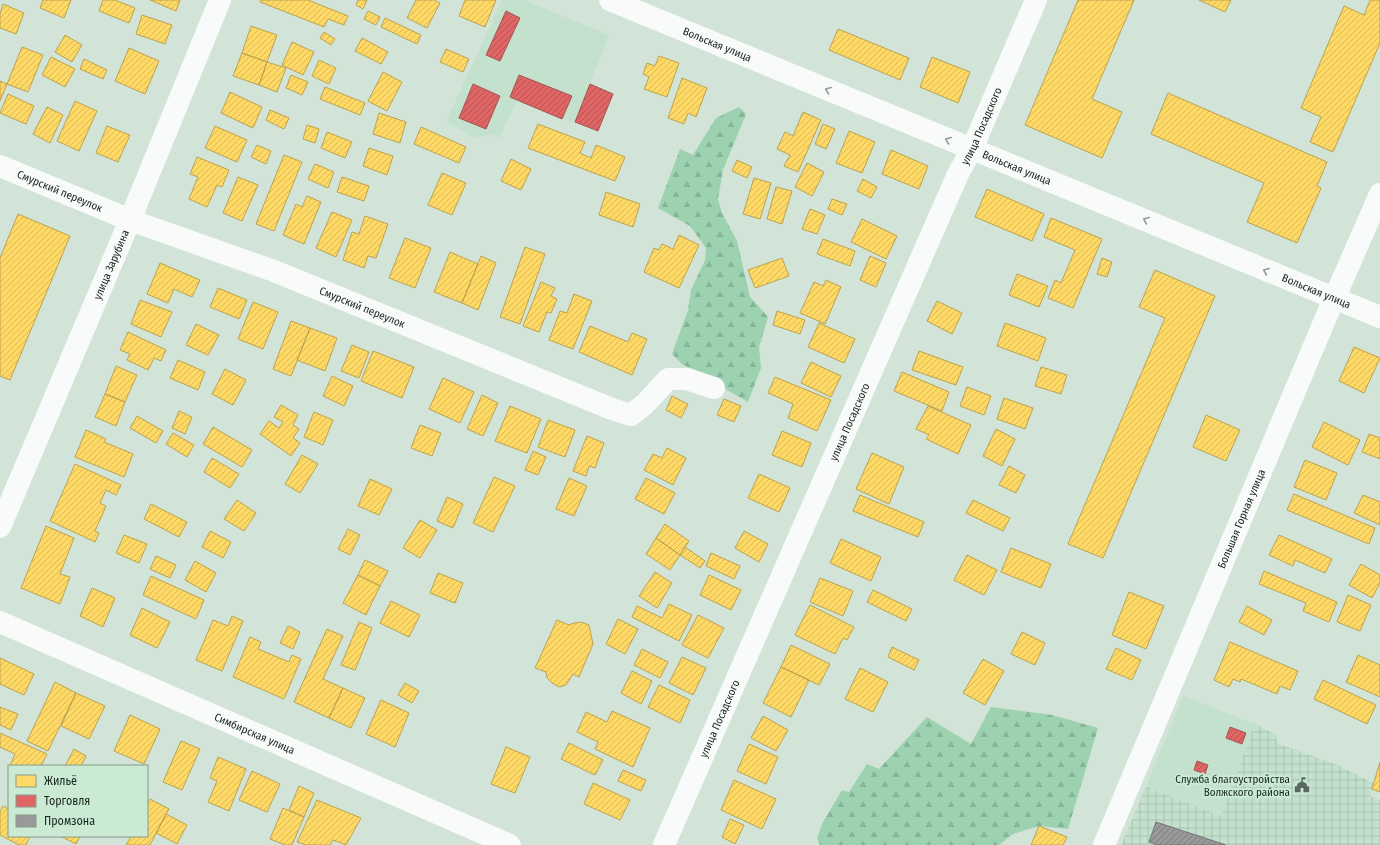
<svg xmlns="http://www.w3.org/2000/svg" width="1380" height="845" viewBox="0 0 1380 845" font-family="'Fira Sans Condensed',sans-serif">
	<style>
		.built { fill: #c4e1cd }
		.industrial { fill: url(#industrial-grid) }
		.forest { fill: url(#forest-firs) }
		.homes { fill: url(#homes-hatch); stroke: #baa350 }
		.shops { fill: url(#shops-hatch); stroke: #a55350 }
		.industry { fill: url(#industry-hatch); stroke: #737674 }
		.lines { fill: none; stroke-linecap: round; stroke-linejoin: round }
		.minor { stroke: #f8fbf9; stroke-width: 22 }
		.primary { stroke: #f8fbf9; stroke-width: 22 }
		.oneway { stroke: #949b96 }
		.labels { text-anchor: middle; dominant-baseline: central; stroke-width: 4; stroke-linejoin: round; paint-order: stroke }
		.street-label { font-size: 11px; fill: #1a261e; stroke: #cbead4 }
		.poi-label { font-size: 11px; fill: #1a261e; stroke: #cbead4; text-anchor: end }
	</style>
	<defs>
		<pattern id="industrial-grid" width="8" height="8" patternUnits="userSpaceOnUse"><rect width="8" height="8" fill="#c4e1cd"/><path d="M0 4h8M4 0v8" fill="none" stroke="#a8c1b0"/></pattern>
		<pattern id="forest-firs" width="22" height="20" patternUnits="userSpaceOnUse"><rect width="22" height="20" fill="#9cd2af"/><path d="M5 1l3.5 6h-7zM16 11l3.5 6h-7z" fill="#86b496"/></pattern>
		<pattern id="homes-hatch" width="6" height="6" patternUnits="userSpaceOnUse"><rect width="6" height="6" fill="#ffd966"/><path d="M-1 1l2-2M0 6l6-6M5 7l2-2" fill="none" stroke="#daba58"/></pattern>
		<pattern id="shops-hatch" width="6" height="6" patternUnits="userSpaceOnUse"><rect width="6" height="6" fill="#e06666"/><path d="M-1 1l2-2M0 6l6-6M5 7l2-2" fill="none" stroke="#b55453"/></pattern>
		<pattern id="industry-hatch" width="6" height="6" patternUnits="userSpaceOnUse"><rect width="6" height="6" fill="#999"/><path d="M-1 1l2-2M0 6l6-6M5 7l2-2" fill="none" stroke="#7c7d7c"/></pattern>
	</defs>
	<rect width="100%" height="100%" fill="#d2e3d7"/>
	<path class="built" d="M502,0H524L609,35L575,122L562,119L517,101L499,138L490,134L477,139L446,122Z
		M1183,696L1255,724L1221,816L1146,787Z"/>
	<path class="industrial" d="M1255,724L1276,735L1277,743L1337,765L1373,783L1370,796L1380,800V845H1121L1146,787L1221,816Z"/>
	<path class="forest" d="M739,107L746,114L723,170L718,199L722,213L737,241L750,297L768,317L759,347L761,368L748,402L727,390L713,377L683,365L672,354L688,310L691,290L705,260L706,248L690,226L658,208L680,149L693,155L716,118Z
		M991,707L1052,715L1098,728L1068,829L1039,826L1013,834L999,845H820L817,838L823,822L842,790L849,792L867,764L879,769L927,717L971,744Z"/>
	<path class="homes" d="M43,0H71L64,18L40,8Z
		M103,0H115L135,8L129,23L99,11Z
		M150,0H180L176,11Z
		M261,0H308L348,16L344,25L328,19L324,27L260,2Z
		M358,0H367L363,9L356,5Z
		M416,0H434L440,3L427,28L407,18Z
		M465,0H496L485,27L459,16Z
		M1078,0H1134L1092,99L1122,112L1102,158L1025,125Z
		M1199,0H1231L1225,12Z
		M1370,0H1380V43L1333,152L1310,142L1321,117L1301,108L1344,6L1364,15Z
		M3,4L24,13L16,34L0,28V14Z
		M368,11L380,17L376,25L364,19Z
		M142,15L172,25L165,44L136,34Z
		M385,18L421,35L417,44L381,27Z
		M251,26L277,35L267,62L242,53Z
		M838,29L909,58L900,80L829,50Z
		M324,32L335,39L331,45L320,38Z
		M65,35L82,45L72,62L55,52Z
		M362,38L388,52L381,64L355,51Z
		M292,42L314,52L303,75L282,65Z
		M22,47L43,55L28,92L7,84Z
		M129,48L159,61L145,94L115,81Z
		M446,49L469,59L463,72L440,62Z
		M242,53L267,62L259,85L233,76Z
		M659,56L679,63L667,97L644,89L649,77L643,74L647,63L655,66Z
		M51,57L75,69L65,87L42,75Z
		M932,57L970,72L958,103L920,87Z
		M84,59L107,70L103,79L80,69Z
		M319,60L336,68L329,84L312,76Z
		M267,62L286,68L277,92L259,85Z
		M383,72L402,82L387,111L368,101Z
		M291,75L308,82L302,95L286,88Z
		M682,78L707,88L696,117L688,113L684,124L668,118Z
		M0,81L7,84L0,101Z
		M325,87L365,103L360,115L320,99Z
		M230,92L262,107L253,128L221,113Z
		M1168,93L1327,162L1317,186L1321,188L1297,243L1247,222L1264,183L1151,134Z
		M8,94L34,106L26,124L0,113Z
		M75,101L97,111L79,151L57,141Z
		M47,107L63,115L50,143L33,134Z
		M270,110L289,118L284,129L266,120Z
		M803,112L821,120L798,172L784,166L790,155L777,149L785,132L793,136Z
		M379,113L406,122L400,143L373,134Z
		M538,124L585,142L580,153L591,158L596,145L625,157L615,181L528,148Z
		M823,124L835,129L826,149L815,144Z
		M307,125L319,129L315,143L303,139Z
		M107,126L130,135L118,162L96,153Z
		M215,126L247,140L237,162L205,148Z
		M421,127L466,147L459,163L414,144Z
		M849,131L875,142L862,173L836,163Z
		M327,132L352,142L345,158L321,148Z
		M257,145L271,151L266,164L251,157Z
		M369,148L393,156L387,175L363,166Z
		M891,150L928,166L919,189L882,174Z
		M284,155L302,162L274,231L256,224Z
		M197,157L229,170L222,187L217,185L207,207L189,199L198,177L190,174Z
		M511,159L531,169L521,190L501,181Z
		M737,160L752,167L747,178L732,171Z
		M807,163L824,172L812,196L795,187Z
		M315,164L334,172L328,188L308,179Z
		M442,173L466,183L452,215L428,205Z
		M238,177L258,185L242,221L223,213Z
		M342,177L369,186L364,201L337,192Z
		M754,178L771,183L760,219L743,214Z
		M863,179L877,187L871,198L857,191Z
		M776,187L792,191L782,224L767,219Z
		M987,189L1044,214L1032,241L975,217Z
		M606,192L640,204L633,227L599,215Z
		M307,196L321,202L304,244L283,235L296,204L302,207Z
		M832,199L847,204L842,215L828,209Z
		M810,209L825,215L817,234L802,229Z
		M332,212L352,220L336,257L316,248Z
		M18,214L70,236L10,380L0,376V258Z
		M365,216L388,224L376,258L368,256L364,268L343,260L352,232L359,234Z
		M1051,218L1102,239L1073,308L1048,298L1055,280L1061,283L1075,250L1044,237Z
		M862,219L897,236L886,259L851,242Z
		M679,235L699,245L679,288L644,272L654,248L659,250L662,244L673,249Z
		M405,238L431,248L415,288L389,278Z
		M823,239L855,251L850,266L817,254Z
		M525,247L545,254L520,324L500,317Z
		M450,252L478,264L462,303L434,292Z
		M481,256L496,263L478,310L462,303Z
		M870,256L886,263L876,287L860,280Z
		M782,258L789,276L755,288L748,270Z
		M1102,258L1112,262L1107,277L1097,274Z
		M160,263L200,280L192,297L174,289L168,303L147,294Z
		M1155,270L1215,296L1103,558L1068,544L1165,318L1139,307Z
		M1017,274L1048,286L1039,307L1009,295Z
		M826,280L841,287L825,324L800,313L814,282L823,286Z
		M541,282L555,288L551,296L557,299L551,313L547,312L539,332L523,326Z
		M218,288L247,300L239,319L210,307Z
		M574,294L592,301L573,349L549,340L560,311L567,313Z
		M140,300L172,312L161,337L131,324Z
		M937,301L962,313L952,334L927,321Z
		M253,302L278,312L263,349L238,339Z
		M777,311L805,320L800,334L773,325Z
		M291,321L310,328L291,376L273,369Z
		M819,323L855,339L844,363L808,347Z
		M1005,323L1046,338L1038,361L997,346Z
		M196,324L219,335L208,355L186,345Z
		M590,326L628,342L632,333L647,339L632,375L579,352Z
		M310,328L337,338L325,371L297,360Z
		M128,332L166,350L161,361L154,358L148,370L127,360L130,354L120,350Z
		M352,345L369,352L359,378L341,371Z
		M1354,347L1380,358L1364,393L1339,381Z
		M373,351L414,367L402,398L361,381Z
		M919,351L963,367L956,385L912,370Z
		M178,360L205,372L198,390L170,378Z
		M811,362L841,376L831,397L801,383Z
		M116,366L137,375L125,402L105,394Z
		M1041,367L1067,375L1061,394L1035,386Z
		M225,369L246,380L233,405L212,394Z
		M902,372L949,392L942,411L894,391Z
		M332,376L353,386L344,406L323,396Z
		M775,377L831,400L817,431L788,418L793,404L768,393Z
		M443,378L474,392L460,423L429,409Z
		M967,387L991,396L984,415L960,406Z
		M105,394L125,402L116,426L95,417Z
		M482,395L498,403L483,436L467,429Z
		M672,396L688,404L681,418L666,410Z
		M1004,398L1033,408L1025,429L997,419Z
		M724,399L741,406L734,422L717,415Z
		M281,405L298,415L293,425L299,429L293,438L300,443L291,456L260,434L269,421L279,428L283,422L274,417Z
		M510,406L541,419L527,453L495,441Z
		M928,406L971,425L958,454L926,439L929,435L916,429Z
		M179,411L192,417L185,434L172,428Z
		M314,412L333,420L323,445L304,437Z
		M1206,415L1240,430L1226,461L1193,447Z
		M137,416L163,431L156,443L130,428Z
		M548,420L575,430L565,457L538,447Z
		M1324,422L1360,440L1348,465L1312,447Z
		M420,425L441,433L432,456L411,448Z
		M213,427L252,450L242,467L203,444Z
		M996,429L1015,439L1002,466L983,456Z
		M86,430L106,439L104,442L133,454L124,477L75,457Z
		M782,431L811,443L802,467L772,455Z
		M173,433L194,445L187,457L166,444Z
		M1369,434L1380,438V459L1362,452Z
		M587,436L604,443L595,468L589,466L586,476L573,471Z
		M667,448L686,458L673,485L644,470L653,454L662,458Z
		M533,451L546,457L538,475L525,470Z
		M872,453L904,467L889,504L856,489Z
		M302,455L318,464L300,493L285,484Z
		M212,458L239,474L230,488L204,472Z
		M1305,460L1337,473L1326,500L1294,487Z
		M75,464L121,485L116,495L106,490L100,503L106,506L95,531L99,533L95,542L50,521Z
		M1009,466L1025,475L1016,493L999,485Z
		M759,474L790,488L779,512L748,498Z
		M494,477L515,486L493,532L473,523Z
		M569,478L587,486L574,516L556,509Z
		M646,478L675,493L664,514L635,499Z
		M370,479L392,489L379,515L358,506Z
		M1294,494L1375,528L1369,544L1287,510Z
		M860,495L924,522L918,537L853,511Z
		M1363,495L1380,502V525L1354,513Z
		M447,497L463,504L453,528L437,521Z
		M237,500L256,513L244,531L224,519Z
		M973,500L1010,518L1003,531L966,513Z
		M151,504L187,522L179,537L144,519Z
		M420,520L437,530L420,558L403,548Z
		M665,524L689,541L680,555L656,538Z
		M46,526L74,538L60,574L70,577L60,604L21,588Z
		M348,529L360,535L350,555L338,549Z
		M210,531L231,542L223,558L202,547Z
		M744,531L768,544L759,562L735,548Z
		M124,535L147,544L139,563L116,553Z
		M1279,535L1332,559L1325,573L1295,560L1293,566L1269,555Z
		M656,538L680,555L670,570L646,554Z
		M841,539L881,557L871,581L830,563Z
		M685,547L705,561L700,568L680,555Z
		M1011,548L1051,564L1041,588L1001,572Z
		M711,553L740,566L734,579L706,566Z
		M967,555L997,570L984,595L954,580Z
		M156,556L176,565L170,578L150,569Z
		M365,560L388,571L380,586L358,575Z
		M195,561L216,573L206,592L185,580Z
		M1361,564L1380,575V583L1372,598L1349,585Z
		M1264,571L1337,602L1329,622L1303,611L1306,603L1259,584Z
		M655,572L672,583L657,608L639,596Z
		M438,573L463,583L455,603L430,593Z
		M358,575L380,586L366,615L343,603Z
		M709,575L741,590L731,610L700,595Z
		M151,576L204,600L196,619L143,595Z
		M820,578L853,591L843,616L810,602Z
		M92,588L115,598L103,627L80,616Z
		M873,590L912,609L906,621L867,602Z
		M1129,592L1164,606L1146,649L1112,635Z
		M1348,595L1371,605L1360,631L1337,622Z
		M391,601L420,615L409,637L380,623Z
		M669,604L692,615L679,641L632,617L637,606L662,618Z
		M810,605L854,627L847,640L843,638L835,654L795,635Z
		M1247,606L1272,620L1264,635L1239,622Z
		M142,608L170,622L157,648L130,635Z
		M698,615L724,628L708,658L682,645Z
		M232,616L243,621L222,671L196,660L213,620L228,626Z
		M618,619L638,629L625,654L606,644Z
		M557,620L569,625L574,623L581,622L589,625L593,644L579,677L573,674L566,685L559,687L552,683L547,678L546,672L535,668Z
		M359,622L372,628L355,670L341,665Z
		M288,626L300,632L293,649L280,643Z
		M327,629L343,636L323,679L343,688L329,718L294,702Z
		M1022,632L1045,643L1035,665L1011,654Z
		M250,637L261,642L258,649L289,662L292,655L301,659L284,699L233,677Z
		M1230,642L1298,671L1290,690L1280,686L1277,694L1241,679L1240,682L1233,679L1229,687L1214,680Z
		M791,645L830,664L819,685L781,667Z
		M892,647L919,660L914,670L888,657Z
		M1116,648L1141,660L1132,680L1106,669Z
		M642,649L668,662L660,678L634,665Z
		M1358,655L1380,665V697L1346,682Z
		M682,657L706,668L693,695L669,683Z
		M0,658L34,674L24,695L0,684Z
		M983,659L1004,671L985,705L963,693Z
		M781,667L809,680L791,717L763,703Z
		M860,668L888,682L873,712L845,699Z
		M632,671L652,681L641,704L621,693Z
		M1323,680L1376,705L1367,724L1314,699Z
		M55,682L76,693L48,751L27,741Z
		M405,683L419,691L412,703L398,695Z
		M659,685L690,700L680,723L648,707Z
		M343,688L365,698L351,728L329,718Z
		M76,693L105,706L89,739L61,726Z
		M381,700L409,713L395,747L366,734Z
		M0,707L18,714L11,730L0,725Z
		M612,711L650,728L633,767L595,749L598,742L577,732L586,712L607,722Z
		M130,715L160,729L144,764L114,751Z
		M763,716L788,730L776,751L751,738Z
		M0,733L47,754L41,766H10L15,754L0,747Z
		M181,741L200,749L182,790L163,782Z
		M569,743L603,760L595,775L561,759Z
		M749,744L778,757L766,784L737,771Z
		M506,747L530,757L515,793L491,784Z
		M74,749L86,756L81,766H65Z
		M218,757L246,769L229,811L208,802L217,781L210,778Z
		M1380,762V792L1372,789Z
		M623,770L646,780L641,791L618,781Z
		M252,771L280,784L267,812L239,800Z
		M734,780L776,799L762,829L721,810Z
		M593,783L630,800L620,820L584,804Z
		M299,786L314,793L304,817L289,810Z
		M150,799L169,809L150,845H126L131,836H147V805Z
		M317,800L361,818L346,845L333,840L330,845H306L297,842Z
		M3,806L9,809V836H30L26,845H19L0,835V812Z
		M283,808L304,817L292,845H285L270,839Z
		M166,814L187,825L177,844L156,833Z
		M730,819L744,825L735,844L722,837Z
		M1039,826L1067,837L1063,845H1031Z
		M60,836H80L76,844Z"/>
	<path class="shops" d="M506,11L520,18L500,61L486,55Z
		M519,75L572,96L562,119L510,97Z
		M473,84L500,96L486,129L459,118Z
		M590,84L613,94L598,131L575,122Z
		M1230,727L1246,733L1242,744L1226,738Z
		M1197,761L1208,765L1205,774L1194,770Z"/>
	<path class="industry" d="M1156,822L1226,845H1157L1149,842Z"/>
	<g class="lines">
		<g class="minor">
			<path id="s1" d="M610,0L1380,317"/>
			<path id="s2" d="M0,166L130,220L274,271L612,409L631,415L645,404L668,379H687L714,388"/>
			<path id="s3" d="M0,527L130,220L220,0"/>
			<path id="s4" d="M0,622L510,845"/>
			<path id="s5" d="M664,845L958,174L972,149L1036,0"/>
		</g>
		<path class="primary" id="s6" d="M1104,845L1324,322L1380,194"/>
	</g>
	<defs><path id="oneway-chevron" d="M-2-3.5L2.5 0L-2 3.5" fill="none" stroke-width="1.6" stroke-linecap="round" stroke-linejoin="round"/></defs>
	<g class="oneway">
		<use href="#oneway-chevron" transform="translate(828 90) rotate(-158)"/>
		<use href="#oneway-chevron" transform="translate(948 140) rotate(-158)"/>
		<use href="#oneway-chevron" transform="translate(1146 220) rotate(-157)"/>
		<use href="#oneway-chevron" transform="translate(1266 271) rotate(-157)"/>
	</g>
	<defs>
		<g id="civic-bare" transform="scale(1.2)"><path d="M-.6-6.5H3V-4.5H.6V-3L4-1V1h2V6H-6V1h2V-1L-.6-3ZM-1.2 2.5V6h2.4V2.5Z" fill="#5a685f" stroke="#cbead4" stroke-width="2.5" paint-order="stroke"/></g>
	</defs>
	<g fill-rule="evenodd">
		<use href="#civic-bare" x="1302" y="785"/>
	</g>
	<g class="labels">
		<g class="street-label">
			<text stroke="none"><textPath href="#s1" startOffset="116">Вольская улица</textPath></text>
			<text stroke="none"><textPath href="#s5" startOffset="786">улица Посадского</textPath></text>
			<text stroke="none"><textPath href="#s1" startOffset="440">Вольская улица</textPath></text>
			<text stroke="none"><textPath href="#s2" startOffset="65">Смурский переулок</textPath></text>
			<text stroke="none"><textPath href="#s3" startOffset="285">улица Зарубина</textPath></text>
			<text stroke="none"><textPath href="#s1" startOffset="764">Вольская улица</textPath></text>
			<text stroke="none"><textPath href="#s2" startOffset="389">Смурский переулок</textPath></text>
			<text stroke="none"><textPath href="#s5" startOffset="462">улица Посадского</textPath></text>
			<text stroke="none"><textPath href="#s6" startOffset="354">Большая Горная улица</textPath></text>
			<text stroke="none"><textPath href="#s5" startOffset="138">улица Посадского</textPath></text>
			<text stroke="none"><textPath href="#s4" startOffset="278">Симбирская улица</textPath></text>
		</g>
		<g class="poi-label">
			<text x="1290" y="779">Служба благоустройства<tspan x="1290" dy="13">Волжского района</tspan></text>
		</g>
	</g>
	<rect x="8" y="765" width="140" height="72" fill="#cbead4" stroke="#849c8b"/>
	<rect x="16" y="775" width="20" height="12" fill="#ffd966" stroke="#849c8b"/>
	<text x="44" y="785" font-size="12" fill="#1a261e">Жильё</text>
	<rect x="16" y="795" width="20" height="12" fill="#e06666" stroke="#849c8b"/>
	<text x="44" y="805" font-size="12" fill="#1a261e">Торговля</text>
	<rect x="16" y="815" width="20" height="12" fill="#999999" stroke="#849c8b"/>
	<text x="44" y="825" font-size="12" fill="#1a261e">Промзона</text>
</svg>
